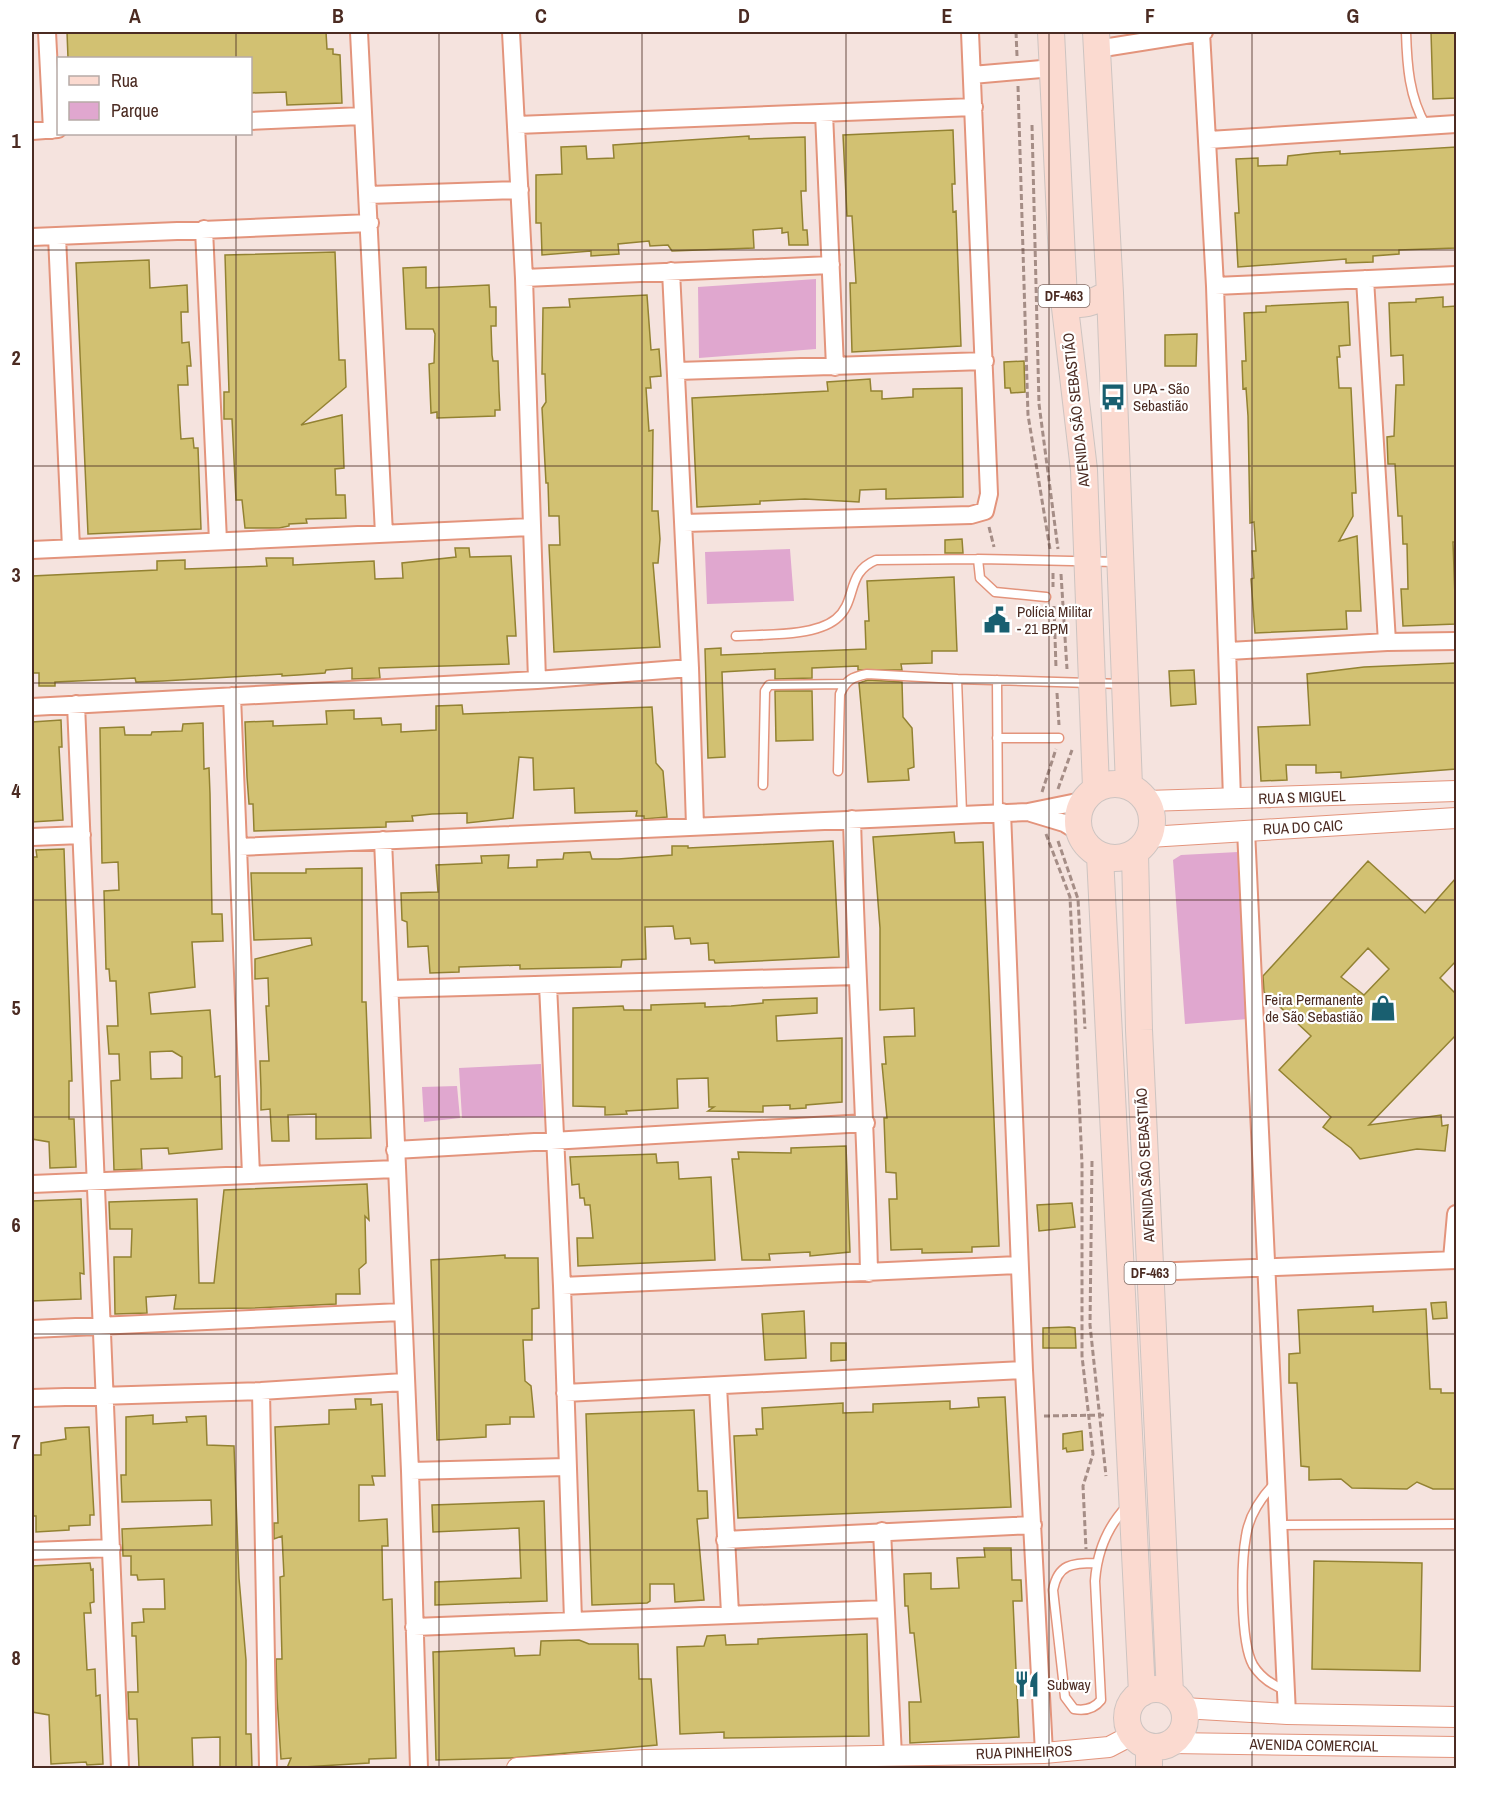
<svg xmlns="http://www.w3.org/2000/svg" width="1488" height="1800" viewBox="0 0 1488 1800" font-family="'Archivo Narrow',sans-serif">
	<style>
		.park { fill: #e0a7cf }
		.building { fill: #d2c172; stroke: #938232; stroke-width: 1.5; fill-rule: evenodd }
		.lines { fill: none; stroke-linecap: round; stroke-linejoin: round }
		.service-casing { stroke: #e3947c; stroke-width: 11 }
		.minor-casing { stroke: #e3947c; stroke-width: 20 }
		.tertiary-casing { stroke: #e3947c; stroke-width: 22 }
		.primary-casing { stroke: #cdc4c1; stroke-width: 28 }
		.path { stroke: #a58d86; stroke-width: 3; stroke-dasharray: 6 3; stroke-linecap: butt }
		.service { stroke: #fff; stroke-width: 8 }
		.minor { stroke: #fff; stroke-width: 16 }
		.tertiary { stroke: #fff; stroke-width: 20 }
		.primary { stroke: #fbdad0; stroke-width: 26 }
		.grid { fill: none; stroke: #4b2b22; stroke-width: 1.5; stroke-opacity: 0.55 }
		.labels { text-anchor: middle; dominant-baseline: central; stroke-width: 4.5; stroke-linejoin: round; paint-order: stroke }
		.shield { fill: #fff; stroke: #816b64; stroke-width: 1.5 }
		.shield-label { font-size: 14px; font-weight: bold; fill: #4b2b22 }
		.poi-label { font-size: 15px; fill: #4b2b22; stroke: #fff; text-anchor: start }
		.street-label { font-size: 15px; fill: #4b2b22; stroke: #fff }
		.neatline { fill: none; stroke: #4b2b22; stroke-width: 2 }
		.grid-label { font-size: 20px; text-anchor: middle; font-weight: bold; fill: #4b2b22 }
	</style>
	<rect width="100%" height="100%" fill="#f5e3de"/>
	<path class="park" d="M816,279V349L699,358L698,287Z
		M790,549L794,601L707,604L705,552Z
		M1238,852L1248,1019L1185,1024L1173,860L1181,855Z
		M541,1064L544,1117L462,1118L459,1068Z
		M457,1086L460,1118L424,1122L422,1087Z"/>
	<path class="building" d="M67,32H326L327,49H333V54L340,55L342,103L287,105L286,92L250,93V58H68Z
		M1431,32H1456V98L1433,99Z
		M953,130L955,184H952L953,212L956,211L961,346L852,352L850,283H856L852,216H847L843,135Z
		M749,136V139L805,137L806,191H801L803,230H807L808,245H789L788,232L782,233V228L753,230L754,248L672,251L668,245L650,246L649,241L618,244L619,254L591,256V251L542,255L541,223H536V175L562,174L561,147L586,146L587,159L614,158L613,145Z
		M1456,147V248L1399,250V254L1373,256V262L1346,263V259L1238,267L1235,213H1239L1236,159L1258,158V166L1287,165L1288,156L1314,153L1340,151V154Z
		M335,252L339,360H345L346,387L301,425L342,415L344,468L335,469L336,495H345L346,518L306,519L307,523L289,524V526L279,528H245L242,500H236L232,419H224V392H229L225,255Z
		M149,260L150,288L187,285L188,312H181L182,343L189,342L191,366H187L188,385H178L180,424L181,439L193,438L194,448H198L201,529L88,534L76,263Z
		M426,267V288L489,285L490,307H496V326H491L492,355L493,361H498L499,391L500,410H495V416L437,418V412L431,413L429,364L434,363L435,334L433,329H406L403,268Z
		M647,295L651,350L659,349L661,376L650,377L651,388H646L649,431L653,430L652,511H658L660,539L658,563H653L660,647L554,652L549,545H560L559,516H549L548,483H546L542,408L546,402L545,374H542L543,308L570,307L569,299Z
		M1443,297V307L1456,306V542H1453L1456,624L1403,626L1401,589H1408L1407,544H1403L1402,516H1398L1395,464H1388L1387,437L1394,436L1396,385H1404L1403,355L1391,356L1389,303L1416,302V299Z
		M1348,302L1350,345L1339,346L1340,357H1337L1339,388H1351L1356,493H1352L1353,516L1339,541L1357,536L1361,611H1346L1347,629L1255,633L1251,579L1254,578L1252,551H1256L1254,522L1250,523L1248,416L1246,388L1243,389L1242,361H1246L1244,313L1266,312V306Z
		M1197,334L1196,366H1165V335Z
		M1024,361L1025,392L1011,393L1010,388H1005L1004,362Z
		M870,379L871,391H882V399L913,397V389L962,388L963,497L886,499V489L860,490L859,502L805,499L760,501V504L697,507L692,398L828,391L827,382Z
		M962,539L963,553H945V540Z
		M455,548H469L470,557L511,556L516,636H507L509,664L379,668L380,678L352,679V668L326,670L325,673L298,675L282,676V674L163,681L136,682L135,678L99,680L55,682V686H39V673H32V576L157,570V561L185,560V569L267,566L266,558H293V565L374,561L375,579L403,578L402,563L456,557Z
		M954,577L957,651H932V663L901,664L902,670H858V666L812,668V678L775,679V669L722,672L725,757L708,758L705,649L721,648V655L866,649L865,621H869L867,581Z
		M1456,663V769L1341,778V772L1316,773V765H1286L1287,780L1261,781L1258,727L1310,725L1307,674L1364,667Z
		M1194,670L1196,704L1171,706L1169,671Z
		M868,680L902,682L903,717L912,728L914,767L908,769L909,780L868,782L859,683Z
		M775,691H812L813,740L776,741Z
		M462,705L463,714L652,707L656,763L663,771L667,817L644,819V816H636L637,811L575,813L574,788L534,790L533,758L519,757L513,818L467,823V813L432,814L412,816L413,821L386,822V827L254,831L253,804H249L247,777L245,722L273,721V726L327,724L326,711L354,710V719L381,718L382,725L401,724V732L436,730V706Z
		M61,720L62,747H59L63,820L32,822V722Z
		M203,723L204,769L209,768L210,794L212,914H222L223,941L192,942L195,987L149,993L151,1014L210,1010L215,1077L220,1076L222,1149L169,1154L168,1148L141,1149L142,1169L114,1170L111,1081L120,1080L119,1054H109L107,1026H118L116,981H110L109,969H106L104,891L119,890L118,862L102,863L100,728L124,727L125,735H151L152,732L182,731L183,724ZM172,1051L182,1057V1078L151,1079L150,1052Z
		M954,832L955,843L983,842L999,1246L972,1247V1252L922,1253V1249L891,1250L889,1199H897L896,1173L886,1172L884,1118H887L882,1064H886L884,1037L915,1036L914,1008L880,1010V928L873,837Z
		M833,841L839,957L715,963L714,960H709L708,943L691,944L690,938L675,939L673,926L645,927L646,959L622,960L621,967L520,969V965L459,967V972L430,973L428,946L408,947L407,922L402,920L401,893L438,892L436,865L482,863L481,856L509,855L508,868L537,867V860L563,859L564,853L590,852L592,859H618L672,855V846H688V848Z
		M64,849L72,1081H69V1119H74L76,1167L50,1168L49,1142L32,1139V857H37L36,850Z
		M1368,861L1425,913L1456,878V961L1440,978L1456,994V1035L1369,1125L1441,1115L1442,1126L1448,1125L1445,1151L1417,1149L1360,1159L1351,1148L1323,1127L1331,1117L1279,1070L1311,1036L1264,992L1263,976ZM1368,948L1389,969L1364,995L1341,977Z
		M362,868V1002H366L371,1138L316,1139V1114L288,1115L289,1141H272L270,1109L261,1110V1090L260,1061H269L266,1006H269L268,978L255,979V959L312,945L311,938L254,940L251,873H306V869Z
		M817,998V1013L776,1016L777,1041L842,1038V1102L806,1105V1108L790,1109V1105L763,1106V1112L708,1111L714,1107H709L708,1078L677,1079L678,1108L626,1111L627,1114L605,1115V1107L573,1106V1008L623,1006L624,1010H651V1005L705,1003V1007L731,1006L763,1003V1000Z
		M846,1146L850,1252L810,1256V1252L769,1254L770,1260H742L732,1159H739L738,1152L791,1153V1148Z
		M656,1154L657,1163L678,1162L679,1179L711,1177L715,1260L578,1266L577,1238H593L590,1205H585L584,1198H580L579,1184L572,1185L570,1157Z
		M367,1184L369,1220L365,1216L366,1263L359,1269L360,1294H336V1304L255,1308L174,1309L176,1295L146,1297L147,1313L115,1314L114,1257H131L132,1229H110L109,1202L197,1199L199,1283H214L224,1190Z
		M81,1199L84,1274L80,1273L81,1299L32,1301V1201Z
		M1072,1203L1075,1227L1039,1231L1037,1205Z
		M505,1255V1258H538L539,1308L532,1309V1340H523L525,1381L531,1386L534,1417H510V1424L486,1425V1437L437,1440L431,1260Z
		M1446,1302L1447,1318L1433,1319L1431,1303Z
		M1373,1306V1312L1426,1309L1430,1389H1441V1393H1456V1489H1433L1417,1482L1407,1489L1352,1488L1341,1479L1309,1480V1467L1301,1466L1297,1383H1289V1354L1300,1353L1298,1310Z
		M804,1311L806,1358L765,1360L762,1314Z
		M1069,1327L1075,1328L1076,1348H1043V1328Z
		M831,1343H846V1360L831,1361Z
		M1005,1397L1011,1507L738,1518L734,1436L757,1435L756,1429H763L762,1408L843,1403V1413L873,1412V1404L950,1401V1409L979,1407L978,1398Z
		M355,1399H371V1405L382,1404L385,1476H372L374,1485H359V1521L387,1519L388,1546H382L383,1600L392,1599L396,1758L369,1759V1763L287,1768L291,1758L281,1759L277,1697L276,1659H282L280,1577L284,1576L282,1536L274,1539V1523H278L275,1427L329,1424V1410L356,1409Z
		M694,1410L698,1491H707L708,1518L697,1519L704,1600L675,1602L674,1584H650V1601L647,1603L592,1605L586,1414Z
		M153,1415V1424L187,1422L186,1417L206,1416L207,1445L234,1446L239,1578L246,1660V1734H251L252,1768H220V1737L192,1738L193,1768H139L137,1719H129L128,1692H138L136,1636H132V1623L144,1622L143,1609H165L164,1579L138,1580L137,1575H131V1556H123L122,1529L212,1525L211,1500L122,1502L121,1475H126V1417Z
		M89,1427L94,1515H90V1525L69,1526V1530L36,1532V1516H32V1455H41V1443L66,1439L65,1428Z
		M1082,1431L1083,1450L1067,1452L1066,1448L1063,1449V1434Z
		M544,1501L547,1601L435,1605V1582L521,1578L519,1528L433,1532L432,1505Z
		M984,1548H1011L1012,1580H1021L1022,1601H1013L1019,1737L910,1743L909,1702H921L914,1633H910L908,1606H905L904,1574L931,1573V1589L959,1588L957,1558L985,1557Z
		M1314,1561L1422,1563L1420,1671L1312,1669Z
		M90,1563L91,1570L93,1569L94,1602L90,1603L91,1613H84L87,1670L95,1669L96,1696L100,1695L103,1764L87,1765L86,1762L51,1764L49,1715L32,1712V1566Z
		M867,1634L869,1736L724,1738V1732L680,1734L677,1647L704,1646L707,1636L725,1635L726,1645L758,1644V1639L774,1638Z
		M579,1640L589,1644H638L639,1679H651L657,1745L511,1758L436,1760L433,1652L514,1648L515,1656L540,1655L541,1641Z"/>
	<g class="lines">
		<g class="service-casing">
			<path id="service" d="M1406,32C1407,65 1409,97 1426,126
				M1046,597L995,592L980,578L978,559L1116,562
				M736,636C763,634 814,637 836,619C858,601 845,573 876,560L978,559
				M997,680L998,813
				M997,738H1059
				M838,771L840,694C846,680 852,677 867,674L957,679
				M763,785L765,691L769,685L844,684
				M962,813L957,679L1122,684
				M1274,1484C1260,1499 1249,1515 1246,1536C1241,1563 1240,1642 1253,1665C1261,1678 1272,1685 1285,1690
				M1279,1525L1456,1524
				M1096,1563C1072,1563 1058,1564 1053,1590L1065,1697L1074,1709C1085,1711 1094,1709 1101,1700L1095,1581C1097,1553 1107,1527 1127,1506"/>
		</g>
		<g class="minor-casing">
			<path id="minor" d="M47,32L52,130
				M359,32L384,534
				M511,32L524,278L537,680
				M1201,32L1215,286L1232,799
				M1097,49L1204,32
				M972,75L1053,68
				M824,113L835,367
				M250,121L362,116
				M517,125L974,107
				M32,131L58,129
				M1209,140L1456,124
				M368,195L520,190
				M204,229L218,541
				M57,236L71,548
				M32,237L370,223
				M671,271L690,668L695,826
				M524,278L831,265
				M1365,279L1387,642
				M1215,286L1456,275
				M677,371L985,361
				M684,523L971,515L985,511L989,494L970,32
				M32,550L532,527
				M1229,651L1387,642L1456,641
				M232,696L251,1175
				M76,704C92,1059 107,1414 120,1768
				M32,707L537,680L690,668
				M1002,812L1024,1370L1044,1753
				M1031,813L1064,823L1079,832
				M852,819C856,970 866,1121 869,1273
				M1246,830L1287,1714
				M32,837L82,835
				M383,840L410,1471L419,1768
				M239,847L1028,812L1082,801
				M548,985L562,1286L573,1620
				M391,989L857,976
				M395,1150L866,1123
				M32,1184L396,1169
				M1452,1259L1456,1214
				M1150,1272L1456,1260
				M562,1286L1019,1265
				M32,1329L401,1312
				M718,1386L730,1613
				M261,1391L268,1768
				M565,1393L1024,1370
				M32,1398L261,1391L404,1382
				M410,1471L566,1467
				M882,1531L893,1756
				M725,1540L1033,1525
				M32,1551L112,1548
				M414,1627L885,1609"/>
		</g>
		<g class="tertiary-casing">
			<path id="tertiary" d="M1147,801L1456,791
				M1149,837L1456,818
				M1183,1708L1287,1714L1456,1717
				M1171,1743L1456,1747
				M517,1768L645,1760L1044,1753L1109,1747L1132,1735"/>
		</g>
		<g class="primary-casing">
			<path id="primary" d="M1051,32L1064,299L1084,470L1096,788
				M1096,32L1110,293L1129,786
				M1064,299C1081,309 1094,302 1110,293
				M1078 821a37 37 0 1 1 74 0a37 37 0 1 1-74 0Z
				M1135,853L1139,1030L1170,1693
				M1100,856L1142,1693
				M1127 1718a29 29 0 1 1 58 0a29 29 0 1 1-58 0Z
				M1149,1746V1768"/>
		</g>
		<path class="path" d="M1016,32L1017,56
			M1018,86L1028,415L1050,549
			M1032,125L1039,404L1058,549
			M989,527L994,547
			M1053,573V587
			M1061,574L1067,669
			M1054,606L1056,668
			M1057,693L1059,725
			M1058,789L1072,750
			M1042,792L1056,749
			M1046,834L1070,897L1082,1164V1356L1093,1454L1083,1486L1086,1549
			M1058,841L1078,899L1085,1029
			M1092,1161L1090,1325L1106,1476
			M1044,1416L1106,1415"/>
		<use href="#service" class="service"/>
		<use href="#minor" class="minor"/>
		<use href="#tertiary" class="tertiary"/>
		<use href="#primary" class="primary"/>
	</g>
	<path class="grid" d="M236,32V58M439,32V1768M642,32V1768M846,32V1768M1049,32V1768M1252,32V1768M236,134V1768M32,250H1456M32,466H1456M32,683H1456M32,900H1456M32,1117H1456M32,1334H1456M32,1550H1456"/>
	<defs>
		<g id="bus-bare" transform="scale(2.07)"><path d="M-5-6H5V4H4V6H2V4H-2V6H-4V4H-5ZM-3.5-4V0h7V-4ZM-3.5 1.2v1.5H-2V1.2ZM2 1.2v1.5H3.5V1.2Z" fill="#195f70" stroke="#fff" stroke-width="2.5" paint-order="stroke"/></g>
		<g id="civic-bare" transform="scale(2.07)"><path d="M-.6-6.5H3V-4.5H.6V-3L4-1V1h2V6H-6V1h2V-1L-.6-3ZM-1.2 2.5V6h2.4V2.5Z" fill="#195f70" stroke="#fff" stroke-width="2.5" paint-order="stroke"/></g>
		<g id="shop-bare" transform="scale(2.07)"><path d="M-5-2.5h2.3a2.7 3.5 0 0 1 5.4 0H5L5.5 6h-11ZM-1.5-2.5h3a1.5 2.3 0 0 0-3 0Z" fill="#195f70" stroke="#fff" stroke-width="2.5" paint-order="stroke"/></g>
		<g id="restaurant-bare" transform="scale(2.07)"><path d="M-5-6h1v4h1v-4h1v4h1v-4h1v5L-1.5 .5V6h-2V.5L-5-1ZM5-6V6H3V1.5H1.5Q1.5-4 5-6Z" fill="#195f70" stroke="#fff" stroke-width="2.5" paint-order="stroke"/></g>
	</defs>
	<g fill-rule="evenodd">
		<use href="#bus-bare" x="1113" y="397"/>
		<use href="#civic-bare" x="997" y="620"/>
		<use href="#shop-bare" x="1383" y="1008"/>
		<use href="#restaurant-bare" x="1027" y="1684"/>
	</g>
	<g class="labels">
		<g class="shield">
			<rect x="1038.5" y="285" width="51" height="22" rx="4.5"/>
			<rect x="1124.5" y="1262" width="51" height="22" rx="4.5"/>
		</g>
		<g class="shield-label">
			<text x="1064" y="296">DF-463</text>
			<text x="1150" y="1273">DF-463</text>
		</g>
		<g class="poi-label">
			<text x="1133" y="388">UPA - São<tspan x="1133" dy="17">Sebastião</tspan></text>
			<text x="1017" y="611">Polícia Militar<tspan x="1017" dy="17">- 21 BPM</tspan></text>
			<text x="1363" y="999" text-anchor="end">Feira Permanente<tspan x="1363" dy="17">de São Sebastião</tspan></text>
			<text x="1047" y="1684">Subway</text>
		</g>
		<g class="street-label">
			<text transform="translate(1076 410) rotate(-96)">AVENIDA SÃO SEBASTIÃO</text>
			<text transform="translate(1302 797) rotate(-2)">RUA S MIGUEL</text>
			<text transform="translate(1303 827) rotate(-3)">RUA DO CAIC</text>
			<text transform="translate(1145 1165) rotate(-93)">AVENIDA SÃO SEBASTIÃO</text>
			<text transform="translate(1314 1745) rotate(1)">AVENIDA COMERCIAL</text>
			<text transform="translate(1024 1752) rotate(-2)">RUA PINHEIROS</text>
		</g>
	</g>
	<rect width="1488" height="1800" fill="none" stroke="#ffffff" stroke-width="66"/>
	<rect x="57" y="57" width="195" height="78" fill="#ffffff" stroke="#b7aaa7" stroke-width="1.5"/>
	<rect x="69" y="76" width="30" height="9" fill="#fbdad0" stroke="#b7aaa7" stroke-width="1.5"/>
	<text x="111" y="87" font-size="18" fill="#4b2b22">Rua</text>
	<rect x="69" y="102" width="30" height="18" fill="#e0a7cf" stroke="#b7aaa7" stroke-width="1.5"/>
	<text x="111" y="117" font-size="18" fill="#4b2b22">Parque</text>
	<rect x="33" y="33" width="1422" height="1734" class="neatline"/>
	<g class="grid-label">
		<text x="135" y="23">A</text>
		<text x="338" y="23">B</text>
		<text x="541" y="23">C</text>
		<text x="744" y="23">D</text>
		<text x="947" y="23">E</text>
		<text x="1150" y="23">F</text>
		<text x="1353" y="23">G</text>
		<text x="16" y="148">1</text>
		<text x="16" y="365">2</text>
		<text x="16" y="582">3</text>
		<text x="16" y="798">4</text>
		<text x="16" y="1015">5</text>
		<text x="16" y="1232">6</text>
		<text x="16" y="1449">7</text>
		<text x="16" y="1665">8</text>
	</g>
</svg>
